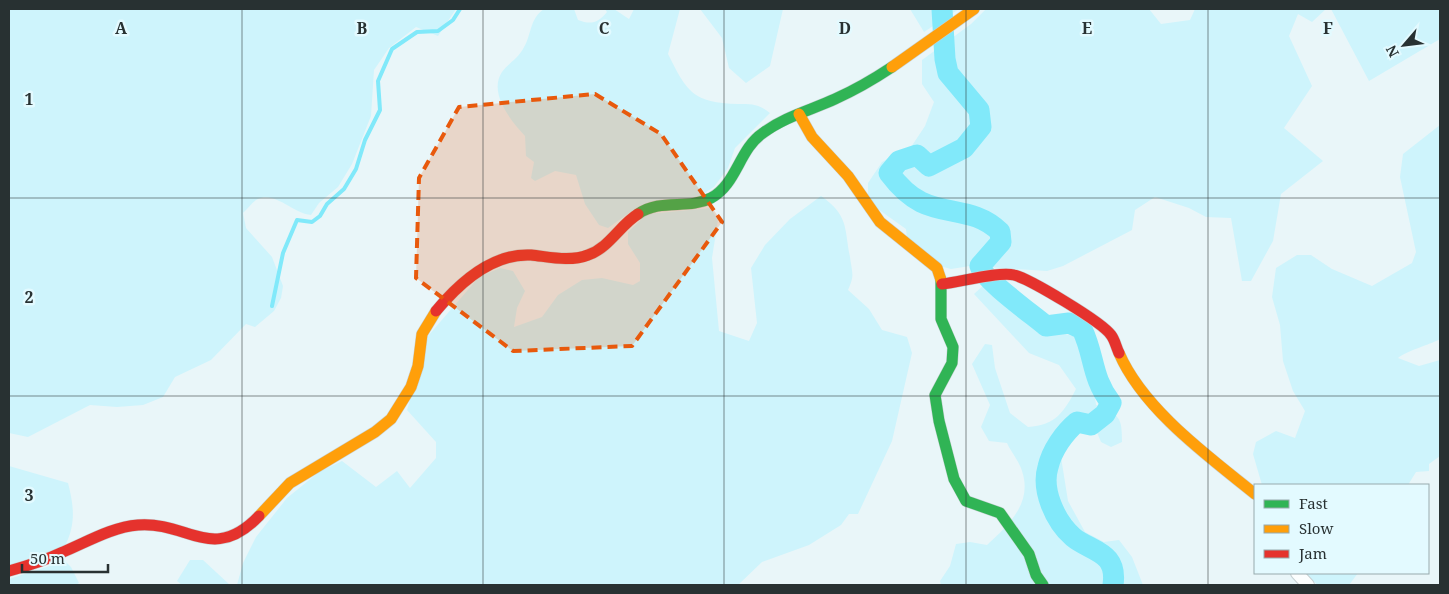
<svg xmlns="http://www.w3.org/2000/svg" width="1449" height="594" viewBox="0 0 1449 594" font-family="'Noto Serif',serif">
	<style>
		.green { fill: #cef4fc }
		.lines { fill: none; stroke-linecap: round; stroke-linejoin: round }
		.stream { stroke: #81e9fa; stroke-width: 4 }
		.river { stroke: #81e9fa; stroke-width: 21 }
		.street-casing { stroke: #c7d1d3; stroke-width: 14 }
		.fast-casing { stroke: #c7d1d3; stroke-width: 12 }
		.slow-casing { stroke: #c7d1d3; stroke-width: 12 }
		.jam-casing { stroke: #c7d1d3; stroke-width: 12 }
		.street { stroke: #fcfefe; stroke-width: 12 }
		.fast { stroke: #30b455; stroke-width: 11 }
		.slow { stroke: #ff9f0a; stroke-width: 11 }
		.jam { stroke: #e5322d; stroke-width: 11 }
		.marked { fill: #e8590c; fill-opacity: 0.2; stroke: #e8590c; stroke-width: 4; stroke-dasharray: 10 6; stroke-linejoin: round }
		.grid { fill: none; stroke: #283132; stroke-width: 1; stroke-opacity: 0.55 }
		.grid-label { font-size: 16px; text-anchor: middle; font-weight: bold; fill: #283132; stroke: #e3faff; stroke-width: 5; stroke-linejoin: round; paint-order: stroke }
	</style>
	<rect width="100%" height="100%" fill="#e9f6f9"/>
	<path class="green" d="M9,9H456L438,36L416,27L389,48L374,70L371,116L352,164L338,187L319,203L311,215C294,214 275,191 258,199C253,201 248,209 243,213L246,228L272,257L283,286L281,298L274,311L255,327L246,324L211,360L175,377L163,397L143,405L117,407L90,405L28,437L9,433Z
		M544,9H574L578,20C591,25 598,23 607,12L605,9H614L629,19L634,9H683H680L668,54C687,92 693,103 738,104C752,104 759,104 770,113L735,148L728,168L714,187L700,196L636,208L608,228L599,225L585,204L576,175L555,171L535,181L531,178L534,162L526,156L525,136C511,121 488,93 502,72C508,64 518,58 523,49C532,35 529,19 544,9Z
		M700,9H783L770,66L746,83L729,68L722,38Z
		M910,9H959L924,32Z
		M986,9H1149L1161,24L1190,20L1195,9H1326L1312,22L1298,14L1289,36L1312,86L1284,128L1323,161L1281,194L1273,241L1251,281H1242L1231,218L1206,217L1189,208L1155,197L1135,210L1132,230L1063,266L1047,271L970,266L951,269L921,261L908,248L906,229L868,202V183L882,162L911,147L925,126L934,102L922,84V60L971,24Z
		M1331,9H1440V39L1369,81Z
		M1440,125V339C1429,345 1406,351 1398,358L1419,366L1440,360V456L1429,464V471L1416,472L1408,485H1262L1253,454L1256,442L1276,431L1295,438L1305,411L1293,391L1283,361L1280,325L1272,297L1276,268L1297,255H1311L1332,269L1372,286L1412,263L1416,252L1400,177L1403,154Z
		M821,196C849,216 844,227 850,257C852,273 855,275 848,290L869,309L882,330L907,337L912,353L892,441L858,514H849L841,525L809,545L762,562L738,585H237L243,563L256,537L287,498L319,472L342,461L376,487L397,471L410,488L436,458V442L407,410L428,336L479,277L500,268L513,271L525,291L517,308L514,327L542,317L558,295L582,280L602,278L633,285L640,281V263L628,244V232L647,214L711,208L718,220L712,258L719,331L749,341L757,323L751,268L765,245L790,219Z
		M999,280L1039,311L1054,331L1073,336L1082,345L1092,372L1096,405C1120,415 1122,417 1122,442L1111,447L1101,442L1091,418H1080L1071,425L1060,451L1068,501L1085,532L1104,542L1119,540L1132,557L1143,585H941L940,581L950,566L956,544L970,542L987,545C1008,526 1033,503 1022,471C1019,461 1011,452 1007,443L989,441L981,427L990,405L972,364L985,344L992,345L995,368L1010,413L1028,427C1056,425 1064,412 1076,389L1059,365L1029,353L974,294L986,283Z
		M9,466L68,483C74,506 76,524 65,546L9,566Z
		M190,560H203L230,585H182L177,581Z
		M65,561L71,567L79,583L76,585H9V579Z
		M1303,573H1358L1349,585H1318Z"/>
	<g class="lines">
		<path class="stream" d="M272,306L283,253L297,220L312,222L320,216L327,204L344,189L356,169L365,140L380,110L378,81L392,49L417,32L438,31L453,20L460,9"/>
		<path class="river" d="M942,9L945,59L948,73L979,110L981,127L964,148L929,166L917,155L899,161L889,173C898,185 907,195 921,202C947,215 976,208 1000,232L1001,242L980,266C983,279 1033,315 1046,326L1069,323L1082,329C1095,356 1091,377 1111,403L1105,414L1091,425L1077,422C1064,433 1052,450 1048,467C1041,490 1055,521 1073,537C1091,552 1118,551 1113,585"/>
		<g class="street-casing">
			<path id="street" d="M1297,573L1308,585"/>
		</g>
		<g class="fast-casing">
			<path id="fast" d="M638,214C661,198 688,210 711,198C737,184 739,149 763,133C784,117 811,110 835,99C855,90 874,79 892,67
				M941,280V319L953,347L952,363L935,395L939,421L954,479L966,501L1000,513L1029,554L1036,575L1043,585"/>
		</g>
		<g class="slow-casing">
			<path id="slow" d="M892,67L974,9
				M799,114L812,137L848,176L880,222L937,268L941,280
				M1119,353C1143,409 1208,456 1255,494
				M259,516L290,483L375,432L391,419L411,387L418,366L422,334L436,311"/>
		</g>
		<g class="jam-casing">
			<path id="jam" d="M942,284C960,282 1000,271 1014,275C1030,279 1102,322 1111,335C1115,340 1116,347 1119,353
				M436,311C460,282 492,253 531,255C550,257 570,262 588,255C609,248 620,225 638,214
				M9,571C27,566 46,560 63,552C87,542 112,527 138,525C188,521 213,564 259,516"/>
		</g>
		<use href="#street" class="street"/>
		<use href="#fast" class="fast"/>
		<use href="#slow" class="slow"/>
		<use href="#jam" class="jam"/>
	</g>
	<path class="marked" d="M595,94L661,134L722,222L632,346L513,351L416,278L419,178L459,107Z"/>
	<path class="grid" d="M242,9V585M483,9V585M724,9V585M966,9V585M1208,9V585M9,198H1440M9,396H1440"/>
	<g class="grid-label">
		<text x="121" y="34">A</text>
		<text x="362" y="34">B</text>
		<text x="604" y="34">C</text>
		<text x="845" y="34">D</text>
		<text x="1087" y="34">E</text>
		<text x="1328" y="34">F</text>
		<text x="29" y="105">1</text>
		<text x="29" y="303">2</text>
		<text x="29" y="501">3</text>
	</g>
	<rect width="1449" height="594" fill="none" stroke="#283132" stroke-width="20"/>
	<rect x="1254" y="484" width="175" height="90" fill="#e3faff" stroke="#98aaad"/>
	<rect x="1264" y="500" width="25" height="8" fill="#30b455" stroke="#98aaad"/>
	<text x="1299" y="509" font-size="15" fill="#283132">Fast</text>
	<rect x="1264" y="525" width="25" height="8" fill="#ff9f0a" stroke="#98aaad"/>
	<text x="1299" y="534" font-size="15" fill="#283132">Slow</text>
	<rect x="1264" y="550" width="25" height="8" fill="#e5322d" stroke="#98aaad"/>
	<text x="1299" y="559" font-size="15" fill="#283132">Jam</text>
	<g transform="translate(1404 45) rotate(242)" stroke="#e3faff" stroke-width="4" paint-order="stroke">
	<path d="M0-4L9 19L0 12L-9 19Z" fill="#283132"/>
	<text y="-8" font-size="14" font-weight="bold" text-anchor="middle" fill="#283132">N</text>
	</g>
	<path d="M22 564v8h86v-8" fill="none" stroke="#283132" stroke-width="2.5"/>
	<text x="30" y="564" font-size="15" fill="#283132" stroke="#e3faff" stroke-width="4" paint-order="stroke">50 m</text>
</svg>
